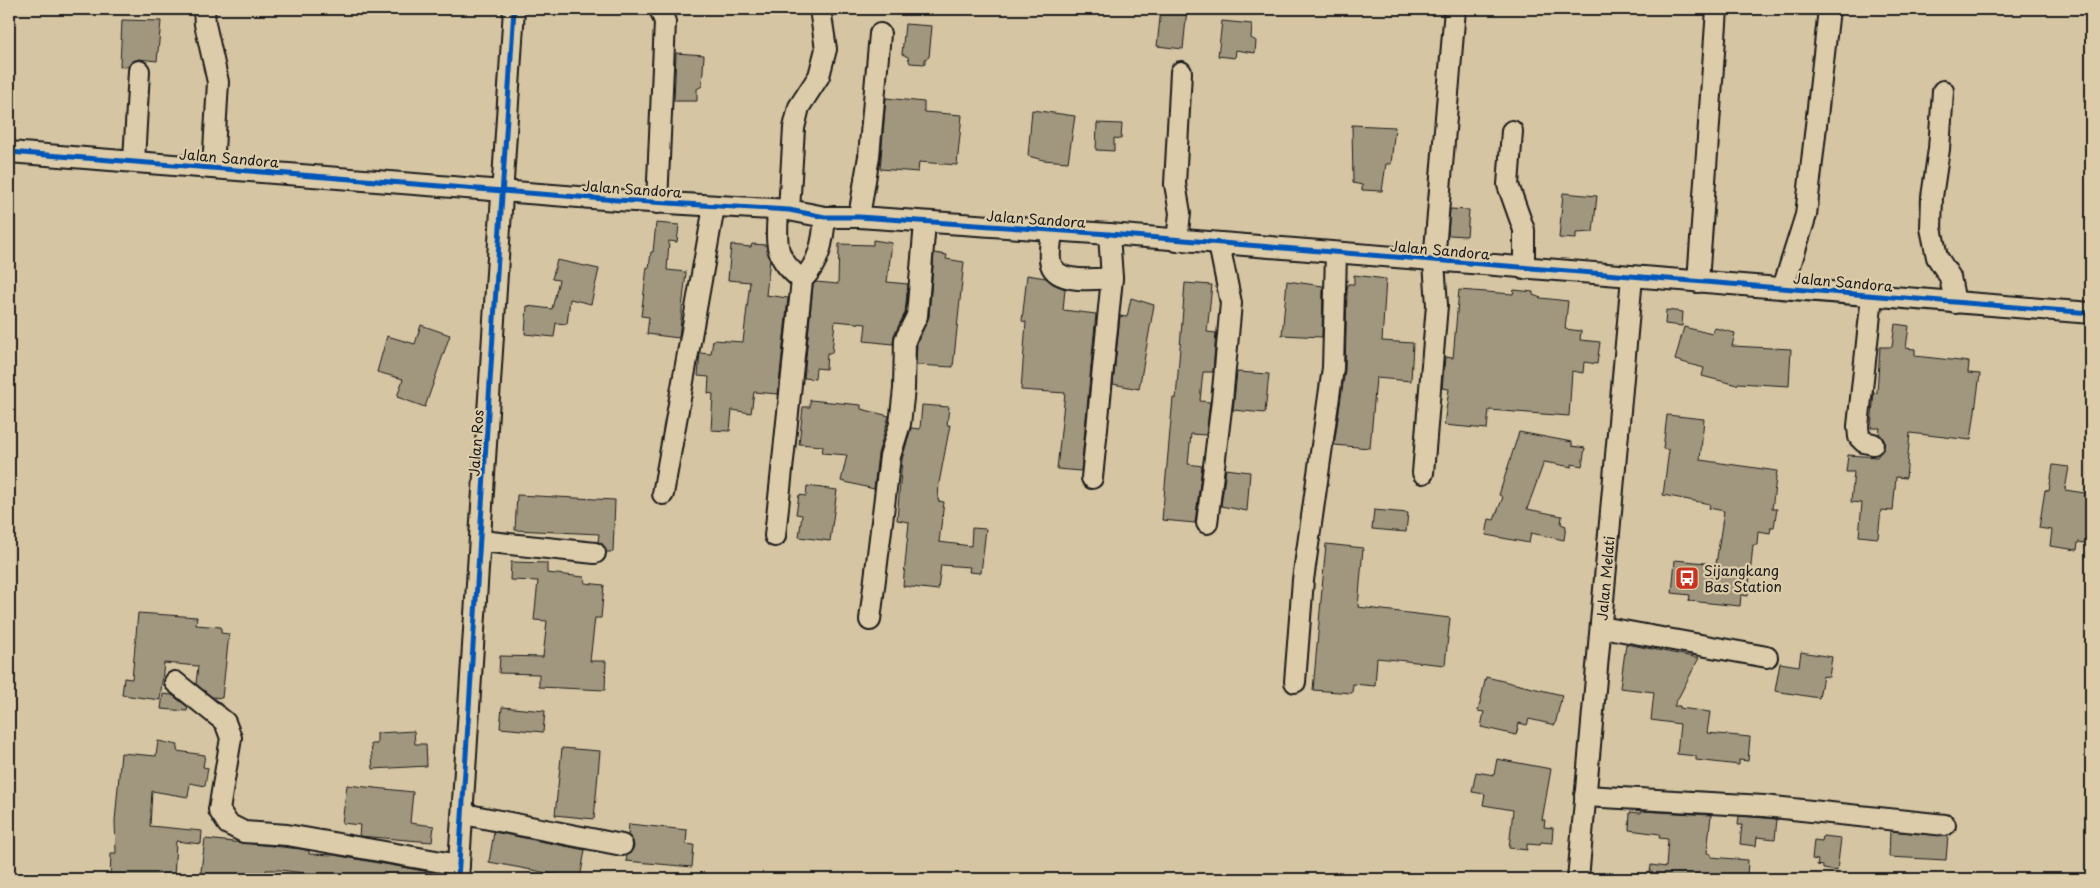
<svg xmlns="http://www.w3.org/2000/svg" width="2100" height="888" viewBox="0 0 2100 888" font-family="'Playpen Sans',sans-serif">
	<style>
		.building { fill: #a1967e; stroke: #1c1c1c }
		.lines { fill: none; stroke-linecap: round; stroke-linejoin: round }
		.minor-casing { stroke: #1c1c1c; stroke-width: 24 }
		.minor { stroke: #ddcca9; stroke-width: 20 }
		.cycleway-casing { stroke: #ddcca9; stroke-width: 8 }
		.cycleway { stroke: #0057b8; stroke-width: 5 }
		.labels { text-anchor: middle; dominant-baseline: central; stroke-width: 4.5; stroke-linejoin: round; paint-order: stroke }
		.street-label { font-size: 14px; fill: #1c1c1c; stroke: #ddcca9 }
		.poi-label { font-size: 14px; fill: #1c1c1c; stroke: #ddcca9; text-anchor: start }
	</style>
	<rect width="100%" height="100%" fill="#d5c5a3"/>
	<filter id="ink" filterUnits="userSpaceOnUse"><feTurbulence type="fractalNoise" baseFrequency=".02" numOctaves="2"/><feDisplacementMap in="SourceGraphic" scale="10" xChannelSelector="R" yChannelSelector="G"/><feConvolveMatrix kernelMatrix="1 2 1 2 8 2 1 2 1" color-interpolation-filters="sRGB"/></filter>
	<g filter="url(#ink)">
		<path class="building" d="M1161,9H1187L1183,49L1157,46Z
			M122,20L161,21L157,61L139,59L133,61L128,67L120,66Z
			M1222,21L1252,24L1251,38L1256,41L1255,53L1236,50L1235,58L1218,56Z
			M905,24L932,26L929,57L925,59V64L910,63L908,57L902,54Z
			M676,53L704,55L702,86L697,89V101H674Z
			M886,98L924,102V112L962,115L957,165L919,162L918,172L880,169Z
			M1032,110L1075,116L1068,162L1043,160L1028,156Z
			M1097,123L1122,124L1121,139L1114,138V151L1096,150Z
			M1352,125L1395,127L1391,164H1386L1382,191L1362,190V185L1353,183Z
			M1563,193L1597,196L1593,232L1576,233V239L1559,238Z
			M1450,209L1469,210L1467,236L1448,235Z
			M656,223L679,225L677,242L669,241L667,270L686,272L679,338L647,334L649,317L641,316L647,267L649,268L651,252H653Z
			M873,240L892,243L887,282L908,284L905,313L894,335L893,344L864,341L866,324L835,321L832,353H827L826,369L816,368L815,379L804,378L813,285L816,282L838,284L839,244L873,245Z
			M752,244L766,245L770,259L766,295L788,298L778,394L754,392L751,413L732,410L730,431L711,430L713,394L708,393L709,377L698,376L700,353L711,354L713,340L743,342L750,282L728,280L731,245L751,247Z
			M934,253L947,255L946,259L964,262L953,367L916,365L917,343L929,317Z
			M557,260L599,269L591,304L570,299L567,324L556,323L554,337L525,334L527,306L552,309L559,280L552,279Z
			M1027,275L1046,278L1053,284L1065,289L1063,310L1096,314L1081,471L1057,469L1065,393L1021,390L1026,322L1022,321Z
			M1354,275L1386,279L1382,341L1413,343L1411,381L1376,378L1370,448L1334,445L1345,370L1347,290L1348,284H1354Z
			M1287,281L1323,286L1322,337L1282,335Z
			M1185,283L1212,285L1207,332L1216,333L1213,372H1203L1200,401L1210,402L1206,435L1191,434L1188,464L1202,466L1195,523L1162,520L1173,398L1176,399Z
			M1459,290L1513,294L1514,290L1533,292V295L1541,298L1568,301L1565,329L1581,331L1580,340L1600,342L1597,364L1584,362L1583,373L1572,371L1569,416L1489,410L1487,429L1444,425L1449,389L1442,388L1445,357L1453,358Z
			M1131,298L1154,305L1139,389L1113,384L1120,316L1127,317Z
			M1666,310L1683,312L1682,326L1665,324Z
			M1895,324L1909,326L1906,348L1915,349V356L1969,362L1968,373L1980,374L1971,440L1910,433L1906,478L1896,477L1893,511L1881,510L1878,538L1859,536L1862,503L1851,502L1854,472H1846L1848,455L1877,457L1884,447V440L1879,434L1880,428H1871L1874,392L1877,393L1880,347H1892Z
			M421,325L450,335L425,407L397,397L403,379L377,372L387,336L415,344Z
			M1684,327L1712,334L1715,328L1735,333L1732,346L1791,349L1789,386L1738,383L1737,385L1702,376L1704,368L1675,360Z
			M1237,372L1269,374L1265,413L1233,410Z
			M810,400L861,405V409L889,416L878,454L874,489L841,481L847,455L822,453L823,446L799,444L803,407H810Z
			M922,405L949,407L947,425H950L939,483L938,501L944,502L939,542L971,546L972,528L986,529L981,573L969,572L970,567L941,565L938,590L903,586L909,522L897,520L902,459L911,428L920,429Z
			M1667,415L1704,419L1700,460L1777,471L1772,509H1777L1774,527H1771L1770,533L1758,531L1757,545H1753L1748,596L1741,595L1740,606L1689,601L1690,595L1672,593L1675,560L1716,564L1724,511L1709,508L1710,504L1663,495L1669,450L1663,449Z
			M1519,432L1572,442V446L1585,448L1582,466L1572,464V467L1544,462L1527,509L1562,516L1561,524L1566,526L1564,540L1531,533L1529,543L1486,535L1489,519L1494,520L1503,497L1499,495Z
			M2053,465L2069,467L2065,490L2085,493V498L2091,499V544L2078,542L2077,550L2050,546L2052,530L2039,528L2045,490L2049,491Z
			M1226,469L1250,472L1247,511L1221,506Z
			M807,486L837,490L830,541L799,537L802,515L796,514L799,495L806,496Z
			M517,495L615,500L613,552H606L602,544L598,542L599,534L515,530Z
			M1374,510L1408,513L1406,532L1372,529Z
			M1326,544L1363,548L1358,607L1450,618L1445,665L1377,658L1375,686L1353,684L1352,693L1313,690Z
			M511,562L547,563V573L584,577L585,583L604,585L601,618H595L590,661H606L605,690L539,687V674L499,673L500,656L543,657L547,621L534,620L538,581L510,580Z
			M138,613L197,617L196,625L221,627V633L229,634L222,698L212,697L196,684L198,666L164,663L160,700L122,695L124,678L132,679Z
			M1626,644L1699,658L1674,706H1680V708L1710,712L1707,733L1750,737L1748,761L1739,760V765L1696,760V756L1677,754L1680,724L1651,720L1654,692L1620,688Z
			M1801,652L1832,657L1829,677L1823,676L1819,698L1775,691L1780,663L1799,666Z
			M1486,677L1562,695L1555,725L1529,719L1527,725L1519,723L1516,735L1481,727L1484,712L1478,711Z
			M163,694L172,695L188,707L187,711L161,709Z
			M502,707L545,711L543,732L500,728Z
			M414,731L415,744H426L427,766L373,769L371,744H377V733Z
			M158,741L178,745L177,751L205,755L203,767L208,768L205,786L190,783L188,797L152,791L150,826L202,831L201,844L176,841L174,879H110L111,853H116L115,821L121,753L156,756Z
			M562,748L600,751L594,819L555,815Z
			M1497,759L1551,769L1542,820H1545L1544,827L1553,828L1552,843L1541,842L1540,845L1527,844V850L1509,848L1513,810L1483,805L1485,794L1472,792L1476,772L1494,775Z
			M347,785L413,792L410,823L434,826L432,842L359,836L360,825L342,823Z
			M1641,811L1711,815L1707,853L1711,854V857L1748,860L1747,878L1726,877L1725,879H1649L1651,865L1666,867L1668,839L1659,838L1660,834L1629,830L1630,812L1641,813Z
			M1739,816L1777,819L1775,839L1757,837L1756,846L1740,844L1742,825H1738Z
			M629,824L687,830L686,844L694,845L692,867L626,861L627,856L634,847L633,841L628,835Z
			M1890,831L1948,836L1946,860L1889,857Z
			M494,832L585,850L580,879L489,862Z
			M1823,836L1841,838L1837,871L1823,869V866L1817,865L1818,860L1812,859L1814,840L1822,841Z
			M205,839L301,849L309,851V854L334,855L446,875V879H311V874L280,870H266V879H200Z"/>
		<g class="lines">
			<g class="minor-casing">
				<g id="minor">
					<path d="M204,9L205,24L218,82L213,168"/>
					<path d="M1943,91L1939,149L1932,197L1931,228L1937,257L1950,277L1955,303"/>
					<path d="M1512,131L1508,185L1524,230V269"/>
					<path d="M9,152L617,200L789,210L825,217H859L1109,234L2091,313"/>
					<path d="M134,161L139,71"/>
					<path d="M657,203L665,22L660,9"/>
					<path d="M789,210L794,128L799,107L819,76L826,49L820,9"/>
					<path d="M778,211C776,245 774,258 802,280"/>
					<path d="M859,217L869,156L880,34"/>
					<path d="M1052,232C1051,241 1049,251 1050,260C1053,285 1094,279 1112,278L1109,234"/>
					<path d="M1177,241L1180,213L1175,184L1181,72"/>
					<path d="M1698,282L1717,9"/>
					<path d="M1783,288L1806,215L1829,9"/>
					<path d="M1872,296L1858,426L1859,437L1864,442L1873,444"/>
					<path d="M1423,473L1437,305L1434,262L1455,9"/>
					<path d="M1092,478L1112,278"/>
					<path d="M663,494L714,207"/>
					<path d="M1207,523L1222,401L1231,303L1219,244"/>
					<path d="M775,536L802,280C820,262 823,241 825,217"/>
					<path d="M481,541L595,553"/>
					<path d="M870,620L890,456L900,424L904,389L905,340L917,316L925,223"/>
					<path d="M1601,627L1767,657"/>
					<path d="M175,682L225,722L231,738L219,810L228,824L244,832L287,835L459,865"/>
					<path d="M1295,682L1303,580L1333,368L1336,253"/>
					<path d="M1585,796L1764,806L1945,825"/>
					<path d="M464,814L622,845"/>
					<path d="M458,879L514,9"/>
					<path id="s1" d="M1578,879L1632,277"/>
				</g>
			</g>
			<use href="#minor" class="minor"/>
			<g class="cycleway-casing">
				<path id="cycleway" d="M9,152L617,200L789,210L825,217H859L1109,234L2091,313
					M458,879L514,9"/>
			</g>
			<use href="#cycleway" class="cycleway"/>
		</g>
	</g>
	<defs>
		<g id="bus-square" transform="scale(1.25)"><rect x="-9" y="-9" width="18" height="18" rx="4" fill="#c8321e" stroke="#ddcca9"/><path d="M-5-6H5V4H4V6H2V4H-2V6H-4V4H-5ZM-3.5-4V0h7V-4ZM-3.5 1.2v1.5H-2V1.2ZM2 1.2v1.5H3.5V1.2Z" fill="#fff"/></g>
	</defs>
	<g fill-rule="evenodd">
		<use href="#bus-square" x="1687" y="578"/>
	</g>
	<g class="labels">
		<g class="street-label">
			<text transform="translate(229 158) rotate(5)">Jalan Sandora</text>
			<text transform="translate(632 189) rotate(4)">Jalan Sandora</text>
			<text transform="translate(1036 219) rotate(4)">Jalan Sandora</text>
			<text transform="translate(1440 250) rotate(5)">Jalan Sandora</text>
			<text transform="translate(1843 282) rotate(5)">Jalan Sandora</text>
			<text transform="translate(476 443) rotate(-86)">Jalan Ros</text>
			<text stroke="none"><textPath href="#s1" startOffset="302">Jalan Melati</textPath></text>
		</g>
		<g class="poi-label">
			<text x="1704" y="570">Sijangkang<tspan x="1704" dy="16">Bas Station</tspan></text>
		</g>
	</g>
	<rect width="2100" height="888" fill="none" stroke="#ddcca9" stroke-width="30"/>
	<rect x="15" y="15" width="2070" height="858" fill="none" stroke="#1c1c1c" stroke-width="2" filter="url(#ink)"/>
</svg>
